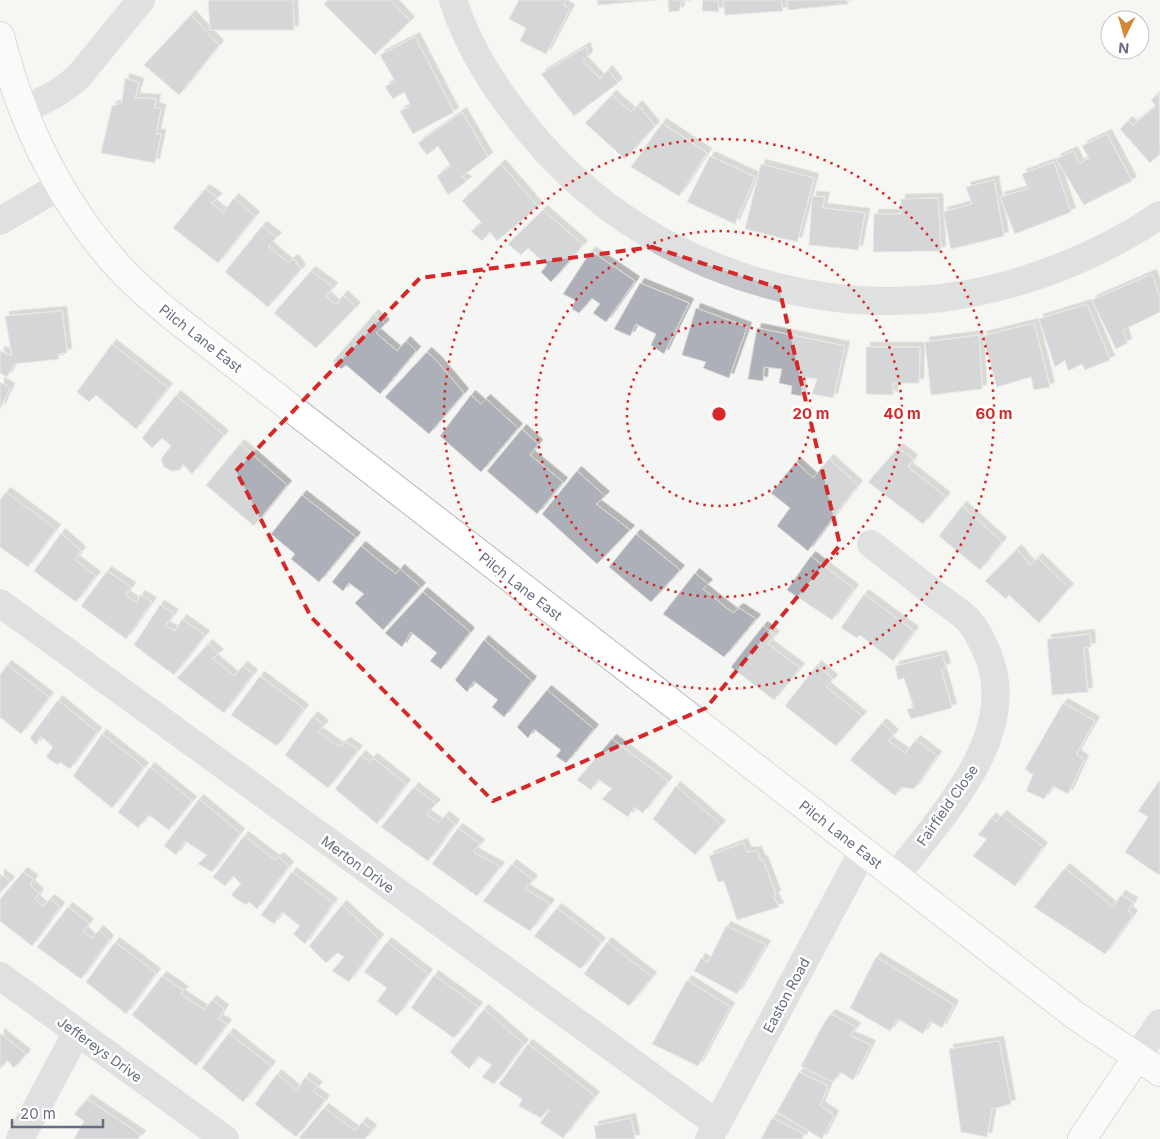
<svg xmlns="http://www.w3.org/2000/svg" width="1160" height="1139" viewBox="0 0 1160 1139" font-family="Inter,sans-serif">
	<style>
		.building { fill: #adb0b8; stroke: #d7d7d5; filter: url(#shadow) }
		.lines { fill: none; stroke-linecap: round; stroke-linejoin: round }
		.secondary-casing { stroke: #b6b8be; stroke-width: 30 }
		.street { stroke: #c4c5ca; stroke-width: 28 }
		.secondary { stroke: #fff; stroke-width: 28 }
		.marked { fill: none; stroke: #d62828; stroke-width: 4; stroke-dasharray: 10 6; stroke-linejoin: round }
		.ring { fill: none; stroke: #d62828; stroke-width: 2.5; stroke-dasharray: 2.5 5 }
		.labels { text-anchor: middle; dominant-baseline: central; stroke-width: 5; stroke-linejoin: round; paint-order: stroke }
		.street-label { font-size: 14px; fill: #676e81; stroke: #fff }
		.centre { fill: #d62828; stroke: #fff; stroke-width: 2.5 }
		.ring-label { font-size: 15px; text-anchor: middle; font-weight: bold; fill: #d62828; stroke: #fff; stroke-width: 5; stroke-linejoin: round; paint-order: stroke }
	</style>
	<defs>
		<filter id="shadow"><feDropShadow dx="4.5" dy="-4.5" stdDeviation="0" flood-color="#0004"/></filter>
	</defs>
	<rect width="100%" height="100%" fill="#f5f6f3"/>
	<path class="building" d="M208,0H293L294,30H210Z
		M328,0H390L410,21L375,55L324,4Z
		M519,0H566L563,5L570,9L546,54L520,41L526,28L509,19Z
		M597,0H657L598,5Z
		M668,0H692L682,1L679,11L669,12Z
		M703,0H718L719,12L702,11Z
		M723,0H781L783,11L725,15Z
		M787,0H847L848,4L788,10Z
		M191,15L219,45L179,95L144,65Z
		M415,37L454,112L413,134L400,111L411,106L404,92L393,99L385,87L395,81L380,55Z
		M586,47L588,56L583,61L600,79L608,70L618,83L574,116L541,74Z
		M125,78L139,83L135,98L156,99L154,107L161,109L156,134H161L155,163L101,153L112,106L122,103Z
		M1159,94L1160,154L1150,163L1120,129L1128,121L1133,125L1156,106L1151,100Z
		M612,95L631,112L638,105L655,126L625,159L585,123Z
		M462,112L488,157L461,177L467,181L448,195L437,176L451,166L438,146L427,155L418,143Z
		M662,123L707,153L679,196L631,167Z
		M1107,134L1132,181L1084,205L1056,159L1073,151L1079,164L1089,158L1082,146Z
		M710,156L755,177L735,224L687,202Z
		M1054,162L1071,212L1015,234L1000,197L1028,189L1022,174Z
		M501,164L538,207L497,241L490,232L482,241L471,231L482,223L462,201Z
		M761,164L814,178L797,242L745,229Z
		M994,180L1004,236L951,249L943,212L972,204L966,187Z
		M205,189L218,198L211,203L223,213L234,198L255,216L218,263L173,228Z
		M812,196L825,197L822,208L865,213L858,250L809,245Z
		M938,198L941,251L873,252L874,214H901V199Z
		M543,210L583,245L551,282L541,272L547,265L528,248L521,255L508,244Z
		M262,226L277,237L268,246L288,263L294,259L301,269L268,307L225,272Z
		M591,251L635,281L606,322L593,313L600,304L592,298L579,313L572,309L575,300L563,294Z
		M311,271L333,287L326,296L336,305L343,295L356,307L316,348L274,313Z
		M1152,274L1160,298V312L1123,330L1127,343L1116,349L1092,300Z
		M640,283L689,303L664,354L651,345L656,334L636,324L630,336L614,329Z
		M1087,304L1110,360L1085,370L1082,364L1068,371L1065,360L1055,367L1039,319Z
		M696,308L747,327L729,378L703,368L706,362L682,355Z
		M62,311L67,353L58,354L59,359L14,364L7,377L0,373V351L12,356L5,316Z
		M374,314L385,324L376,333L397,351L406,341L416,351L380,394L346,365L341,369L333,361Z
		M1034,323L1050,387L1034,390L1031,377L997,387L982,336Z
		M757,328L845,346L833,398L812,394L817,379L801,377L802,396L791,394L792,386L779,383L782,369L764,367L763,381L748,379Z
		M979,335L982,389L931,395L925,342Z
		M112,344L168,388L136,429L96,395L89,402L77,392Z
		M866,347H920L919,383H893V395L866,394Z
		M427,352L436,360L464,393L429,434L385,397Z
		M0,382L10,388L0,409Z
		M176,395L224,435L192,474L183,464L180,470L172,471L164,467L161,459L171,446L162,438L152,448L142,438Z
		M471,395L481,404L486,399L518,428L481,472L440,436Z
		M522,429L538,444L530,455L563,482L537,514L487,471Z
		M240,444L287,485L254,526L206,485Z
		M898,448L913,459L908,467L946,497L923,524L868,482Z
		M829,459L858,485L808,551L777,526L790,508L771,493L796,462L813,478Z
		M577,471L605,496L596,504L630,530L597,564L542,514Z
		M6,492L56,529L28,567L0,547V500Z
		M302,495L356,537L319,582L291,559L295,554L271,534Z
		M962,506L1002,542L980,570L939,536Z
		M61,533L81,551L75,560L96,576L76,602L34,571Z
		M636,534L680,570L651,602L609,567Z
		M361,546L396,574L400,569L421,587L383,630L355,603L364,594L349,583L343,591L332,582Z
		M1017,549L1030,565L1038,558L1069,588L1039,623L1009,595L1006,599L985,581Z
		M811,556L854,589L832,620L787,590Z
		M107,571L131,587L125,595L137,603L140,595L152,602L126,639L81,606Z
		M695,573L708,584L703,589L733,613L739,608L756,619L724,657L663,614Z
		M423,592L470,632L441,669L430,661L437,653L411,632L402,647L385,633Z
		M864,594L914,631L893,661L860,635L857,638L841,628Z
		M160,605L174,614L165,626L175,631L182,619L205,635L174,675L134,645Z
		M763,626L775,635L768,644L800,668L774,700L731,667Z
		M1090,634L1091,647L1083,648L1088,692L1052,695L1047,639Z
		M484,640L532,681L504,717L492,707L498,700L474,681L467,692L455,680Z
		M208,644L219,654L212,658L234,676L243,666L253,674L224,713L177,678Z
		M942,655L946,667L941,669L952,708L911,719L907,709L914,708L904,678L898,680L895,666Z
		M7,665L49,697L21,734L1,718L0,719V675Z
		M817,665L833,679L826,687L862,716L836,746L785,706Z
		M260,676L304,709L277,746L231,715Z
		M547,690L594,729L566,763L556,756L561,750L534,729L528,738L517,727Z
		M58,700L97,732L70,769L60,762L58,765L46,757L53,747L41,736L36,745L30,738Z
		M1063,703L1095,721L1076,754L1084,760L1068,794L1053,786L1044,799L1026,791L1033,775L1025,769Z
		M313,716L324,725L318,732L339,747L346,742L358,750L328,788L285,755Z
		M882,723L894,734L888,741L905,753L916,740L937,756L914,789L901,787L895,796L850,760Z
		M102,734L144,767L112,808L73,776Z
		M612,739L668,781L643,813L634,807L628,817L602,799L612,789L598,779L591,790L577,780Z
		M361,755L369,762L373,758L406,784L377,824L335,789Z
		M150,767L192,801L169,830L149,815L138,828L118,812Z
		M1160,780V874L1159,875L1125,852L1148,817L1138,811Z
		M676,786L721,825L695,855L653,819Z
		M414,787L436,804L426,814L438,823L445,816L455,824L428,861L381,827Z
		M199,799L240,833L212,872L198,864L207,855L185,841L176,855L164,846Z
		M1002,815L1043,847L1015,886L973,856L987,839L978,835L992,817L996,822Z
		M458,828L480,844L473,852L500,867L477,896L432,864Z
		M244,836L275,860L279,857L289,866L257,909L249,902L246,905L231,895L241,884L233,876L225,886L213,877Z
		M743,843L747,852L757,851L761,861L763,860L776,895L773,896L779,907L737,920L724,881L718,882L709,856Z
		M512,864L533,880L525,889L550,904L530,931L483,901Z
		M1065,868L1113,907L1121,895L1133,902L1128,911L1133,915L1105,954L1034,907Z
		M23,872L33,879L30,885L39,893L35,899L43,907L50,899L60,907L32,946L0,921V899Z
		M292,872L333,903L305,944L293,934L300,926L282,912L274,924L261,915Z
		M0,874L10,881L0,893Z
		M342,905L379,939L349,982L332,971L344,957L337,953L326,963L309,946Z
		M68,907L89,923L83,931L92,939L99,930L109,940L81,979L37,947Z
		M557,908L601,942L581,969L534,936Z
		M726,926L766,945L737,994L694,971L701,958L708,963Z
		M115,942L156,973L126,1014L86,982Z
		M387,942L428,974L397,1016L377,1001L387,988L364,972Z
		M607,942L652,977L629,1006L584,974Z
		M876,957L954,1005L942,1028L930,1021L923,1034L898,1019L890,1031L850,1008Z
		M434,975L478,1007L454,1038L411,1008Z
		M162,976L184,991L180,994L204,1010L212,1000L224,1009L218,1019L227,1024L196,1066L132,1015Z
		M687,980L730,1007L698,1066L652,1044Z
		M484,1009L524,1044L494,1084L482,1077L492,1065L478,1056L469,1069L450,1052Z
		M831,1014L856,1027L850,1036L871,1045L853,1080L840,1072L833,1082L801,1066L825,1021Z
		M0,1033L26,1054L14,1068L7,1060L0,1069Z
		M229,1033L271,1066L243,1102L202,1068Z
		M999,1041L1011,1104L992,1109L987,1137L961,1132L949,1049Z
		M528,1044L595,1096L563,1138L540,1123L549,1111L548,1109L541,1118L519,1106L522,1099L499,1084Z
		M799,1072L828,1086L820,1106L834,1115L822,1139L777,1112Z
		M277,1074L297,1091L305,1077L318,1086L313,1091L325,1100L296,1137L255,1104Z
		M87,1099L141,1135L138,1139H74L84,1121L74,1114Z
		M324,1108L355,1131L362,1122L372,1129L365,1139H301L299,1138Z
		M631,1118L635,1139H596L594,1126Z
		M772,1118L804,1134L802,1139H761Z"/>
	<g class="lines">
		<g class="secondary-casing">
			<path id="secondary" d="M0,36C21,120 59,200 117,265C139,289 163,309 189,329L1076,1016L1160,1072
				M1082,1139L1137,1057"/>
		</g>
		<path class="street" d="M453,0C469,50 497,92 530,132C628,252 788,316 942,298C1019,288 1096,258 1160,215
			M22,108C44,102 62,92 79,76L141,0
			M0,221L60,186
			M871,544C893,561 915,578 937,596C947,603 958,610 967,619C977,629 983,643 988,655C1021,735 940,817 896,876
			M0,603L717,1124
			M0,976L225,1139
			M1137,1057L1160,1023
			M20,1139L77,1032
			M709,1139L863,851"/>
		<use href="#secondary" class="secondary"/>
	</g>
	<path d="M0 0H1160V1139H0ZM652,247L779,288L840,545L706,708L493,801L311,617L236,471L420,278Z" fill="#f5f6f3" fill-opacity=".55" fill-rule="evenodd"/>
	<path class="marked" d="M652,247L779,288L840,545L706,708L493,801L311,617L236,471L420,278Z"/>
	<g class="ring">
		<circle cx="719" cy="414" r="92"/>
		<circle cx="719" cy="414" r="183"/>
		<circle cx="719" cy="414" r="275"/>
	</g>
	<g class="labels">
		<g class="street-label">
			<text transform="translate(201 338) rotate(38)">Pilch Lane East</text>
			<text transform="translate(521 586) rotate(38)">Pilch Lane East</text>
			<text transform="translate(947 805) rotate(-55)">Fairfield Close</text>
			<text transform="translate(841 834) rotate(38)">Pilch Lane East</text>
			<text transform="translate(358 864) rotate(36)">Merton Drive</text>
			<text transform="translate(786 995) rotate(-62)">Easton Road</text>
			<text transform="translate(100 1049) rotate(36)">Jeffereys Drive</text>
		</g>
	</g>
	<circle cx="719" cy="414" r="8" class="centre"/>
	<g class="ring-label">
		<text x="811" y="419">20 m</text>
		<text x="902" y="419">40 m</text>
		<text x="994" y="419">60 m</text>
	</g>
	<g transform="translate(1125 35) rotate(185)"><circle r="24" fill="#ffffff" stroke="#c2c5cd"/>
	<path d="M0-4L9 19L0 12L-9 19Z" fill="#d58734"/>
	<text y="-8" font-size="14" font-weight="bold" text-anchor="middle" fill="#676e81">N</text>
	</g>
	<path d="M12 1119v8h91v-8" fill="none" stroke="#676e81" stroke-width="2.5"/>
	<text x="20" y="1119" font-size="15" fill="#676e81" stroke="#ffffff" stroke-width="4" paint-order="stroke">20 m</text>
</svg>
